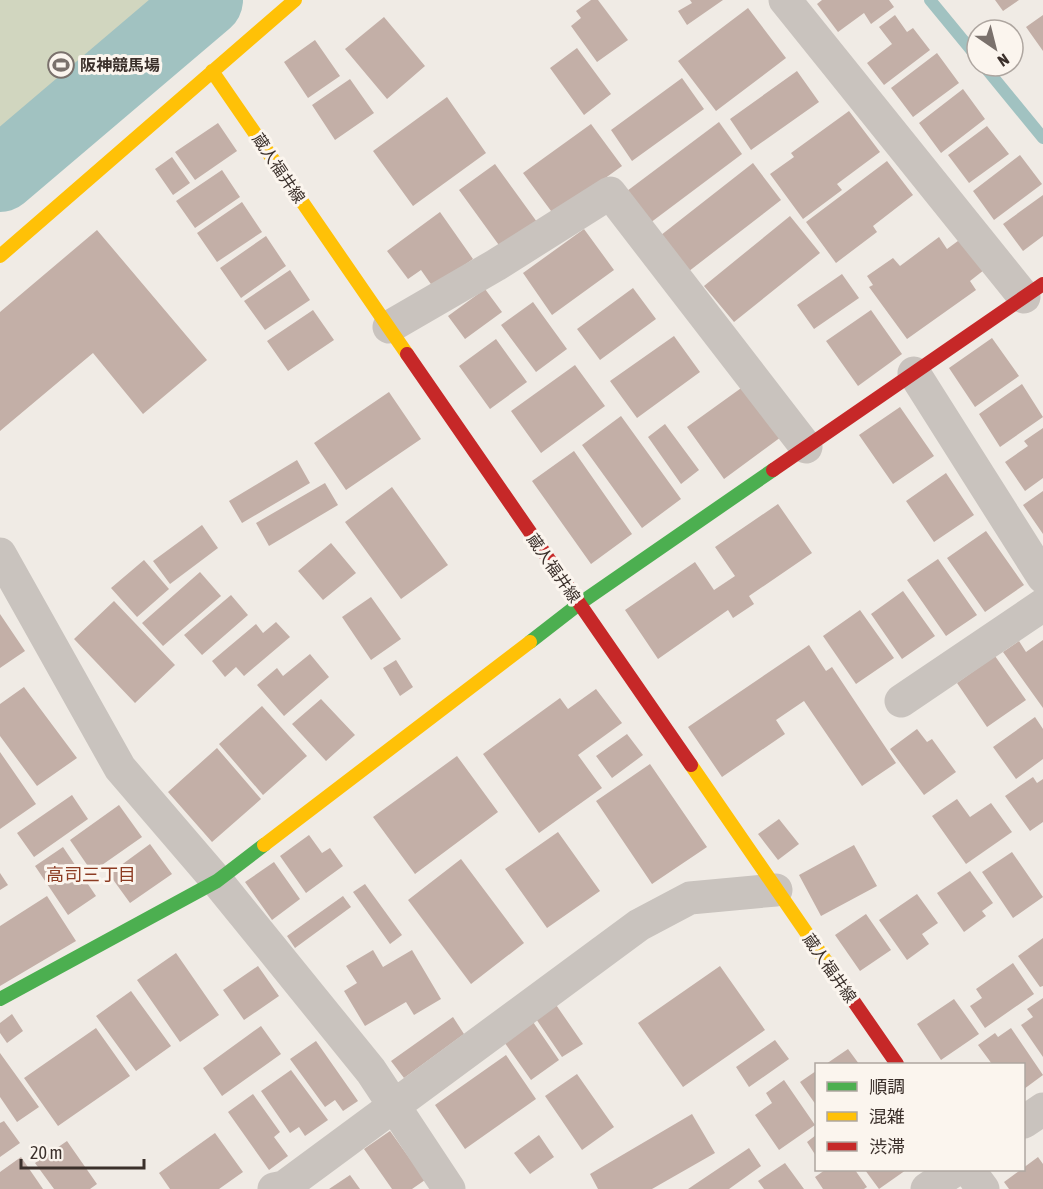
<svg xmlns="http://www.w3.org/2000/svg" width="1043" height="1189" viewBox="0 0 1043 1189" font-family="'Asap Condensed','Noto Sans JP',sans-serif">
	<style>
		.green { fill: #d1d6bf }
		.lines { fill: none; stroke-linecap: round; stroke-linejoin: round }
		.stream { stroke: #a1c2c1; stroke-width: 12 }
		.river { stroke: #a1c2c1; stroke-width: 74 }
		.building { fill: #c3afa7 }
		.street { stroke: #c9c3be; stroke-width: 33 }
		.fast { stroke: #4caf50; stroke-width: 14 }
		.slow { stroke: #ffc107; stroke-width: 14 }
		.jam { stroke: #c62828; stroke-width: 14 }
		.labels { text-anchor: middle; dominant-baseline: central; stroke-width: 6; stroke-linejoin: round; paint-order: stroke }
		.poi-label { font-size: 16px; font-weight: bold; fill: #3b302b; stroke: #fbf5ee; text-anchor: start }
		.street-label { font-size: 16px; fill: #3b302b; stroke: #fbf5ee }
		.neighbourhood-label { font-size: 18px; fill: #8c3b22; stroke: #fbf5ee }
	</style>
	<rect width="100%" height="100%" fill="#f0ebe5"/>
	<path class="green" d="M0,0H200L44,129L0,168Z"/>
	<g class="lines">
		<path class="stream" d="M930,0L977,57
			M984,66L1043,138"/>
		<path class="river" d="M0,175L206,0"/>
	</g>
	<path class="building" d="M591,0H598L628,40L597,62L571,26L581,18L576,11Z
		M690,0H723L687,25L678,11L692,3Z
		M822,0H889L894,7L871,24L864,13L838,32L817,4Z
		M995,0H1019L1003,11Z
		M748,8L786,58L716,111L678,61Z
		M895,15L907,32L913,28L930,50L884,85L867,63L892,44L879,27Z
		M1043,15V51L1026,27Z
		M384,17L425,66L387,99L345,49Z
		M315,40L340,76L308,98L284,62Z
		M577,48L611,94L584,115L550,68Z
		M937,53L959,83L913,117L891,88Z
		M797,71L819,102L751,150L730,119Z
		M682,78L704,109L632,161L611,130Z
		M350,79L374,113L335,140L312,105Z
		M963,89L985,119L941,153L919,123Z
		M447,97L486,153L413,206L373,151Z
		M849,111L880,152L837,184L842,190L803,219L770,174L794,157L791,153Z
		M719,122L742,154L646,226L623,194Z
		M218,123L237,151L195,180L175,152Z
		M591,124L622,166L554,215L523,173Z
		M987,126L1009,154L969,183L948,155Z
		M1020,155L1042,184L994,220L973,191Z
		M172,157L190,183L173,195L155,169Z
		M887,161L913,195L873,226L877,232L836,263L806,222Z
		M753,163L781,200L684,275L656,239Z
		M495,164L537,222L501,248L459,190Z
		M222,170L240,197L195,228L176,201Z
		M1043,195V236L1023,251L1003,224Z
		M242,202L262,232L217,262L197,233Z
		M440,212L473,259L433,287L421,270L408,279L387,251Z
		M790,216L820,253L734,322L704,286Z
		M584,229L614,270L552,315L523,273Z
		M97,230L207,360L143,414L93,353L0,431V312Z
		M266,236L286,266L241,298L220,268Z
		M939,237L947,249L962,238L984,270L970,281L976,290L907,339L869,287L873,285L867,276L893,258L900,266Z
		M290,270L310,300L265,330L244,301Z
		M842,274L859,298L814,329L797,305Z
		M633,288L656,319L600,360L577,329Z
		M485,289L502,312L465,339L448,316Z
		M533,302L567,349L536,372L501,325Z
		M313,310L334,340L288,371L267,341Z
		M871,310L902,354L858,386L826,341Z
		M674,336L700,372L637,418L610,381Z
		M992,338L1019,376L975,407L949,368Z
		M496,339L527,382L490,409L459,366Z
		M575,365L605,406L541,453L511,411Z
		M1022,384L1043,417L1000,447L979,414Z
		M744,386L781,437L724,479L687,427Z
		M389,392L421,439L346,490L314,443Z
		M900,407L934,456L893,484L859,435Z
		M621,416L681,499L642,528L582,445Z
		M665,424L699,470L681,484L648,437Z
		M1043,428V478L1025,491L1005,462L1028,446L1024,441Z
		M574,451L632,534L591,564L532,481Z
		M297,460L310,483L242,523L229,501Z
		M946,473L974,515L934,542L906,501Z
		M325,483L338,505L269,546L256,523Z
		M392,487L448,565L401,599L345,522Z
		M1043,491V534L1023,505Z
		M778,504L812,553L749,596L754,604L733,618L728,610L658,659L625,610L695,562L714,590L735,576L715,547Z
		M202,525L218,548L170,584L153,561Z
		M986,531L1024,585L985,612L947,558Z
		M331,543L356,573L323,600L298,571Z
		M938,559L977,615L946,636L907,580Z
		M144,560L169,589L137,617L111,588Z
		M200,572L221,596L163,646L142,623Z
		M903,591L935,636L902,659L871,614Z
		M231,595L248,615L202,655L184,635Z
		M371,597L401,639L371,660L342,617Z
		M114,601L175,665L135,703L74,639Z
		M860,610L894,658L856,684L823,636Z
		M0,614L25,651L0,668Z
		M276,622L290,637L244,676L236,667L225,677L212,661L256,624L263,633Z
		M1043,640V708L1003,652L1019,641L1026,652Z
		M809,645L826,671L832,667L896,763L862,786L804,701L776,720L785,734L722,777L688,727Z
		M310,654L329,677L284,716L257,685L277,668L283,676Z
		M995,656L1026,700L987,727L957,683Z
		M396,660L413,687L400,696L383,668Z
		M24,687L77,758L37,786L0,736V704Z
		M596,689L622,723L578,755L602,788L539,833L483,754L560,698L568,709Z
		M321,699L355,735L326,761L292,724Z
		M262,706L307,756L263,795L219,744Z
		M1035,717L1043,729V759L1016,779L993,747Z
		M917,729L927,742L932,739L956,772L924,795L890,749Z
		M627,734L643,755L612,778L596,756Z
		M217,748L261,799L212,842L168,792Z
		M0,752L36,804L0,829Z
		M457,756L498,812L415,874L373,817Z
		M650,764L707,847L652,884L596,801Z
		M1033,777L1037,783L1043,779V822L1030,831L1005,796Z
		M72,795L88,819L34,857L17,833Z
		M957,799L970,817L991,803L1012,832L966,864L932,816Z
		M119,805L142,837L92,872L70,840Z
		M779,819L799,844L778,860L758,834Z
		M558,832L600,891L547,928L505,869Z
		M309,835L322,853L330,848L343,866L306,893L280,856Z
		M150,844L172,874L130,903L109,874Z
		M854,845L877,886L821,916L799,875Z
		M63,847L96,896L68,915L35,866Z
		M1012,852L1043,897L1013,918L982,872Z
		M461,859L524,943L471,984L408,900Z
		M274,862L300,899L272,920L245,882Z
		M970,871L993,903L982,911L986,916L964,932L937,893Z
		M0,873L8,885L0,890Z
		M365,884L402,935L390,944L353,892Z
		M917,894L938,923L922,934L929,944L907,960L879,920Z
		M47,896L76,941L0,986V926Z
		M343,896L351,907L295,948L287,936Z
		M866,914L891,950L860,971L835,935Z
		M1043,938V986L1040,987L1018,956Z
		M373,950L383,967L412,950L441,999L414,1015L406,1002L365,1026L344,991L357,983L346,966Z
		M176,953L219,1015L180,1042L137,980Z
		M1013,963L1034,994L985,1028L970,1006L982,998L976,989Z
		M258,966L279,996L244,1020L223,990Z
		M720,966L765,1030L683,1087L638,1023Z
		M131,991L171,1046L136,1071L96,1016Z
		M1043,998V1057L1021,1025L1033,1017L1027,1009Z
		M552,999L583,1044L562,1057L532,1013Z
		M954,999L979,1034L941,1060L917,1024Z
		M12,1014L23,1031L7,1043L0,1033V1023Z
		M453,1017L464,1034L404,1078L391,1061Z
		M531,1019L559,1060L531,1080L502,1039Z
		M261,1026L281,1054L222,1096L203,1068Z
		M96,1028L130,1076L58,1126L24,1078Z
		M1011,1028L1043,1075L1024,1089V1064H992L978,1045L995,1033L998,1037Z
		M775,1040L789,1059L749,1087L736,1067Z
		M316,1041L358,1101L343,1111L335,1100L325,1107L290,1059Z
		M848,1049L859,1064H826Z
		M0,1053L39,1107L17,1122L0,1097Z
		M506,1055L536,1099L465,1149L435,1105Z
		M291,1070L328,1120L305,1136L299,1127L290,1133L261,1091Z
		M816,1071V1105L800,1082Z
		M577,1074L614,1127L582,1150L545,1096Z
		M784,1080L815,1125L779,1150L755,1115L772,1103L766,1093Z
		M253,1094L280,1132L274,1137L288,1156L269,1170L228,1112Z
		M692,1114L715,1153L652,1189H598L590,1174Z
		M4,1121L20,1143L0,1157V1123Z
		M390,1131L425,1180L412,1189H392L364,1149Z
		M215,1133L243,1172L219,1189H170L159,1173Z
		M539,1135L554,1157L530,1174L514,1153Z
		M816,1135V1156L807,1142Z
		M67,1141L97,1184L90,1189H54L35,1163Z
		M749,1148L761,1166L729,1189H688Z
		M21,1157L43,1189H0V1172Z
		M1038,1157L1043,1164V1189H1009L1004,1182Z
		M785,1163L804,1189H764L758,1181Z
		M825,1170H855L867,1187L864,1189H823L815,1177Z
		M865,1170H906L879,1189Z
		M350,1175L360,1189H329Z"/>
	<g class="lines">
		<path class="street" d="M785,0L1024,297
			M389,327L496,265L610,193L806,447
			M914,373L1043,577
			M0,554L120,768L217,881L371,1071L449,1189
			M901,701L1043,605
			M1024,1122L1043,1109
			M969,1170L983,1189
			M274,1189L284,1187L639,925L690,898L776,890
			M927,1189L955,1170"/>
		<path class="fast" d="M530,642L579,604L773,470
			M0,999L217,881L264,845"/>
		<path class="slow" d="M212,71L407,354
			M0,256L295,0
			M691,765L841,983
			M264,845L530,642"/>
		<path class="jam" d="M407,354L691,765
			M773,470L1043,284
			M841,983L897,1064"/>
	</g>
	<defs>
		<g id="stadium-ring" transform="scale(1.35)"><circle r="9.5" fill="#fbf5ee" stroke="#7a716c" stroke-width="1.5"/><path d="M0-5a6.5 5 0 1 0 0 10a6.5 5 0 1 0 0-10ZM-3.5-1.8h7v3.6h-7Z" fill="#7a716c"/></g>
	</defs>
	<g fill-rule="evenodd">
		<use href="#stadium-ring" x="61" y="65"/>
	</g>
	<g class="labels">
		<g class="poi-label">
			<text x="80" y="65">阪神競馬場</text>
		</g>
		<g class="street-label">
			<text transform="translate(279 168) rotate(56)">蔵人福井線</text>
			<text transform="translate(554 568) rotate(55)">蔵人福井線</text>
			<text transform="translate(830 968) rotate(55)">蔵人福井線</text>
		</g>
		<g class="neighbourhood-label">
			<text x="91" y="874">高司三丁目</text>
		</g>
	</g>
	<rect x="815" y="1063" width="210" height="108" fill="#fbf5ee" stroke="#aea6a0" stroke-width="1.5"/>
	<rect x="827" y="1082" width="30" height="9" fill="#4caf50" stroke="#aea6a0" stroke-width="1.5"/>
	<text x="869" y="1093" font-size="18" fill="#3b302b">順調</text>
	<rect x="827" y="1112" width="30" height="9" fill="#ffc107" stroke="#aea6a0" stroke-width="1.5"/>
	<text x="869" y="1123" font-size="18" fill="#3b302b">混雑</text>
	<rect x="827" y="1142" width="30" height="9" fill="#c62828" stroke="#aea6a0" stroke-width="1.5"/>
	<text x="869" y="1153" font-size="18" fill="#3b302b">渋滞</text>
	<g transform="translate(995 48) rotate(145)"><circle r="28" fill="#fbf5ee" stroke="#aea6a0" stroke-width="1.5"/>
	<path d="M0-4.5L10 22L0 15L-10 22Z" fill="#7a716c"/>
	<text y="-9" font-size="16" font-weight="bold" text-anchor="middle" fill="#3b302b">N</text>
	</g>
	<path d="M21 1159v9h123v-9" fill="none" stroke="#3b302b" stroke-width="3"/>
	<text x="30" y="1159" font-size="18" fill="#3b302b" stroke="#fbf5ee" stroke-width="4.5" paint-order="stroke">20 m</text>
</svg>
